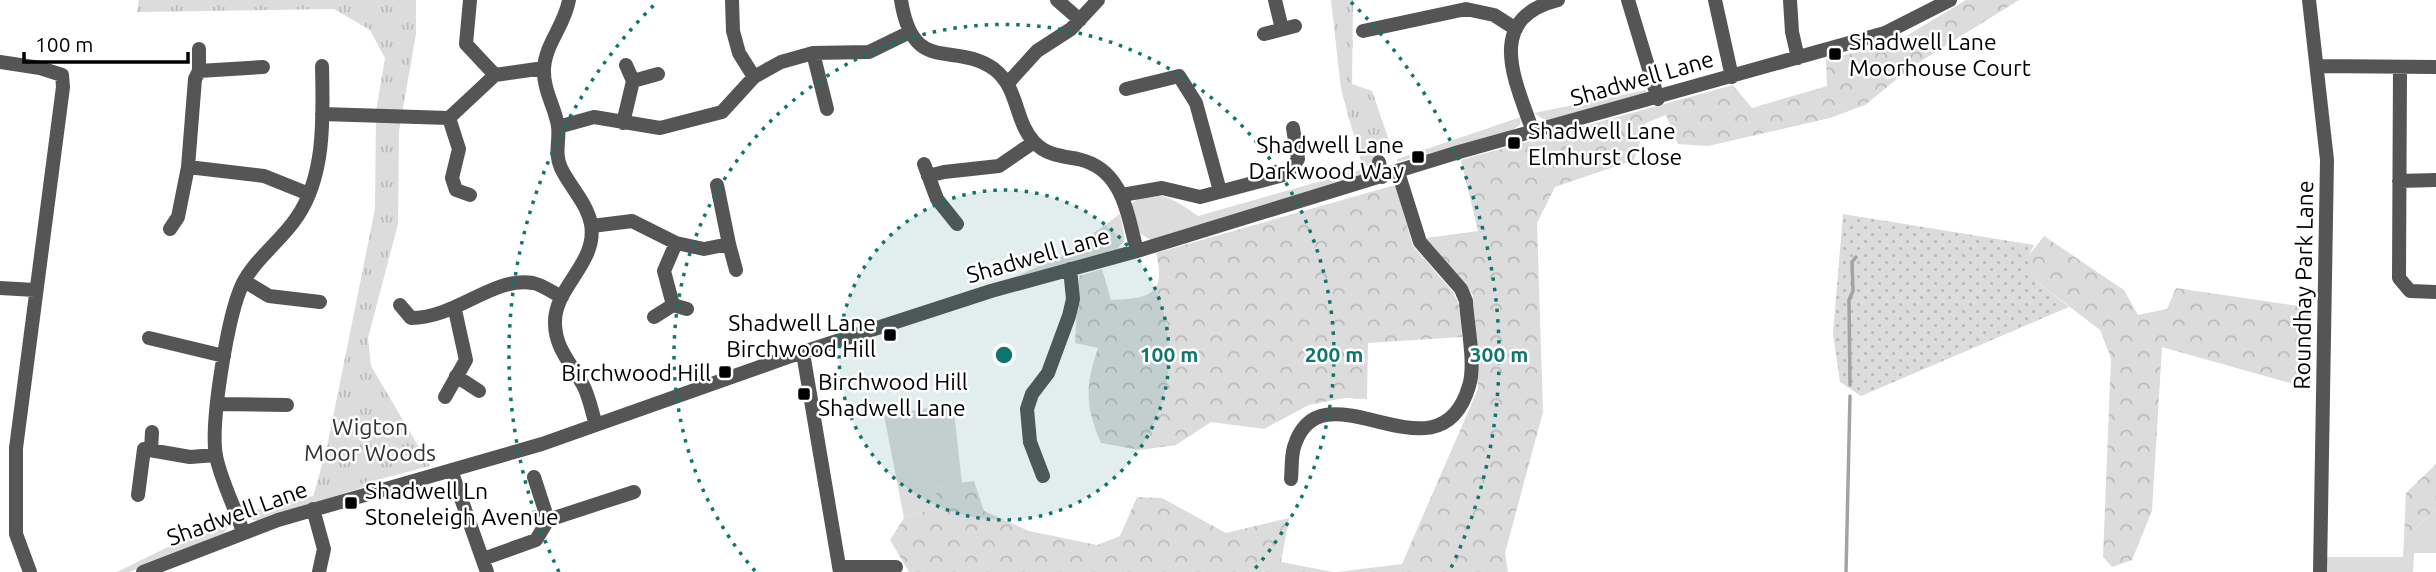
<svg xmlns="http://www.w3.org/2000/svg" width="2436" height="572" viewBox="0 0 2436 572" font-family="Ubuntu,sans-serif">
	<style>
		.grass { fill: #dcdcdc }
		.forest { fill: url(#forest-crowns) }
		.park { fill: url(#park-tufts) }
		.garden { fill: url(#garden-dots) }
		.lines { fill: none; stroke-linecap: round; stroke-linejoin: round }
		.stream { stroke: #a3a3a3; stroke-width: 3.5 }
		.minor { stroke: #555; stroke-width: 14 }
		.ring { fill: none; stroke: #0f766e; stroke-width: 3.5; stroke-dasharray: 3.5 7 }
		.poi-dot { fill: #000; stroke: #fff; stroke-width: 2.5 }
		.labels { text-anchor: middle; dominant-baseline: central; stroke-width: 5; stroke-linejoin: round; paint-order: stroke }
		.poi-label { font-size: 23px; fill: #000; stroke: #fff; text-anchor: start }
		.street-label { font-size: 23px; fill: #000; stroke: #fff }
		.park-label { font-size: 23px; fill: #333; stroke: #fff }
		.centre { fill: #0f766e; stroke: #fff; stroke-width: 3.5 }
		.ring-label { font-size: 21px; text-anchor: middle; font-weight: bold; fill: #0f766e; stroke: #fff; stroke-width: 5; stroke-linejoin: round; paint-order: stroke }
	</style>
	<defs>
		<pattern id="forest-crowns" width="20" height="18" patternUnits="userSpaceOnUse" patternTransform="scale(1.75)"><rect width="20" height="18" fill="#dcdcdc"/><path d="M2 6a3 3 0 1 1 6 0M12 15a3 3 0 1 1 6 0" fill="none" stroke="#bbb"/></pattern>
		<pattern id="park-tufts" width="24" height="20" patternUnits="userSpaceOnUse" patternTransform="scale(1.75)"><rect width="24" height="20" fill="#dcdcdc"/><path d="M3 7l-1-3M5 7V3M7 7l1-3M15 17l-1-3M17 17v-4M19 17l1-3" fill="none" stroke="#bbb"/></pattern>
		<pattern id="garden-dots" width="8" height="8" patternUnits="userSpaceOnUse" patternTransform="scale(1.75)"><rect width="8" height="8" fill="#dcdcdc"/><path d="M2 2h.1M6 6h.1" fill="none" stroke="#bbb" stroke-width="1.8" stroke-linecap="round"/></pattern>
	</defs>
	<rect width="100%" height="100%" fill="#fff"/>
	<path class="grass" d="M1646,90V93L1546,121L1534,113Z
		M1521,117L1520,125L1509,132L1397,162V159Z
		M1363,169L1364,176L1151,240L1137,232L1130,205C1153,184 1177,201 1198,216Z
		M1120,214L1125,240L1117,249L1015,277L1062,256Z
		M953,404L962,483L938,486L932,509L904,518L884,415Z
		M373,481V484L258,521L249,519L244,513Z
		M2436,510V553H2414L2413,572H2326V557H2403L2404,538Z
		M229,517V525L224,533L129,572H117Z"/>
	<path class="forest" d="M1966,0H2019L1913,66L1865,105L1830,118L1708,146L1678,144L1666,115L1646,123L1634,160L1555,187L1537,223L1543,412L1505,553L1508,572H1337L1402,564L1478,389L1473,295L1426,238L1478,231L1461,160L1733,85L1752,108L1827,86L1826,59L1893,44Z
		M1395,185L1413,246L1453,292L1459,305L1462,337L1368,343L1367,399L1344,398L1309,405L1264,429L1211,422L1176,445L1140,450L1101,443C1085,405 1085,387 1098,348L1075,343L1079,276L1102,269L1111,300C1148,298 1167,296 1156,253Z
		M2044,236L2124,290L2138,315L2167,309L2176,288L2312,308L2311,389L2162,347L2152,511L2132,560L2112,567L2103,557L2111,358L2100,330L2036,281L2026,259Z
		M2436,464V510L2404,538L2406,493Z
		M974,481L984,511L1029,531L1097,545L1120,536L1137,497L1162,498L1226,533L1289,518L1281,562L1333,572H909L890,540L904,518L932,509L938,486Z"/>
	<path class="park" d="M139,0H416V34L399,131L398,224L368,338L371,366L430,466L313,497L327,447L375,209L376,111L385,58L370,30L334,9L137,12Z
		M1331,0H1353L1352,84L1372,91L1392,149L1363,169L1341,89Z"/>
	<path class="garden" d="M1843,214L2034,245L2027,259L2036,281L2069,307L1861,396L1840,382L1833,334Z"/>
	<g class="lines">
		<path class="stream" d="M1850,385L1849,300L1853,291L1852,262L1856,257
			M1846,572L1850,396"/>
		<path class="minor" d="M470,0L466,44L495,75
			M569,0C565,25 545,44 544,69C543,90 555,107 558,126C560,141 554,153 561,168C570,187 587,203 591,224C598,263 554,287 555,323C555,348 571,363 583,385C589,396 592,412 596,425
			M732,0L733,31L739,53L754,77
			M901,0C913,77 954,40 994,69C1019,88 1014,120 1034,142C1046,155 1061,156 1078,159C1123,169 1127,213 1137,251
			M1057,0L1080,20
			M1275,0L1282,29
			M1628,0L1658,99
			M1715,0L1732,77
			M1790,0L1792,32L1798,58
			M2309,0L2327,160L2320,572
			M1363,31L1466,9L1494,15L1516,29
			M1264,34L1295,26
			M813,53L827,109
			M0,62L40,68L62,75L63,87L16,448V534L30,572
			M626,65L633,81
			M2317,66L2436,67
			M263,67L199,71L195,79L188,167L264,176L309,194
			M2400,67L2399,278L2410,291L2436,292
			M199,71V49
			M1008,83L1037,51L1071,29L1098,0
			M1126,89L1179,76L1196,103L1220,191
			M322,114L449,118L495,75L544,68
			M449,118L459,149L452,178L456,190L470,195
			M623,123L633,81L658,74
			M558,127L594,117L660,128L722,112L754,77L781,62L813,53L869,52L910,32
			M1533,132C1516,82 1483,19 1558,0
			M1379,162L1382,177
			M924,164L937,199L957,224
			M928,176L944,172L999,166L1034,142
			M2399,181L2436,180
			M1122,195L1162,188L1200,197L1287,174L1298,159L1293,128
			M592,226L632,221L676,243L704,249L729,244L717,185
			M170,229L178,217L188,167
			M729,244L736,270
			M244,281L269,296L320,302
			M0,288L35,290
			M400,305L411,318C457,318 493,276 533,283C543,285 553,293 562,297
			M673,305L687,309
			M654,317L673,305L664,271L676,243
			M149,338L224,356
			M803,353L840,572
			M456,376L479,391
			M445,397L466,360L455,310
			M219,404L287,405
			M151,450L152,432
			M451,470L487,572
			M1043,476L1030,442L1027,409L1032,394L1048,373L1069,316L1073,299L1070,269
			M1291,479C1292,469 1291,457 1294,447C1321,358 1439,490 1469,386C1476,365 1467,324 1466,301L1461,289L1420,242L1398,172
			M138,495L144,449L190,457L216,455
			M313,509L324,549L319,572
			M548,520L634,492
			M243,532C235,507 221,481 216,456C210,423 228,313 243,283C256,258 282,240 297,217C326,175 323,115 322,66
			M483,559L536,540L548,520L534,477
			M839,567H896
			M143,572L278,520L542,444L791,356L991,291L1137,251L1459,152L1885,33L1950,0"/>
	</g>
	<circle cx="1004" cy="355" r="165" fill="#0f766e" fill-opacity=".12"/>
	<g class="ring">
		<circle cx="1004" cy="355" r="165"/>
		<path d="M755 571A330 330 0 1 1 1253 571"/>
		<path d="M559 572A495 495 0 0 1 657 2M1351 2A495 495 0 0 1 1449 572"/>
	</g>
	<g class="poi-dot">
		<rect x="1828" y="47" width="14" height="14" rx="3.5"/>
		<rect x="1507" y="136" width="14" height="14" rx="3.5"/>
		<rect x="1411" y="150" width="14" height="14" rx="3.5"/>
		<rect x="883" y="328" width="14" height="14" rx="3.5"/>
		<rect x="718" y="365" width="14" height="14" rx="3.5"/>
		<rect x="797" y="387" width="14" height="14" rx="3.5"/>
		<rect x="344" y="496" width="14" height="14" rx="3.5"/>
	</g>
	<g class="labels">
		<g class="poi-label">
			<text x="1849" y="41">Shadwell Lane<tspan x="1849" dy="26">Moorhouse Court</tspan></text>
			<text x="1528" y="130">Shadwell Lane<tspan x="1528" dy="26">Elmhurst Close</tspan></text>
			<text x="1404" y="144" text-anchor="end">Shadwell Lane<tspan x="1404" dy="26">Darkwood Way</tspan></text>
			<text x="876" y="322" text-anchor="end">Shadwell Lane<tspan x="876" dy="26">Birchwood Hill</tspan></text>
			<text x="711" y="372" text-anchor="end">Birchwood Hill</text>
			<text x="818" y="381">Birchwood Hill<tspan x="818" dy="26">Shadwell Lane</tspan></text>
			<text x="365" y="490">Shadwell Ln<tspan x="365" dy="26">Stoneleigh Avenue</tspan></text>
		</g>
		<g class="street-label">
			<text transform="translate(1642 78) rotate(-16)">Shadwell Lane</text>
			<text transform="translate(1038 255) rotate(-16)">Shadwell Lane</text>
			<text transform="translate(2303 285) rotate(-89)">Roundhay Park Lane</text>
			<text transform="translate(237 513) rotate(-20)">Shadwell Lane</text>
		</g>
		<g class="park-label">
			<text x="370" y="426">Wigton<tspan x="370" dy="26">Moor Woods</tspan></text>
		</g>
	</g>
	<circle cx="1004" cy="355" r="10" class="centre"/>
	<g class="ring-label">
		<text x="1169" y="362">100 m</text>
		<text x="1334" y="362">200 m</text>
		<text x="1499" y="362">300 m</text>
	</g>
	<path d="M24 52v10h164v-10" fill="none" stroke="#000000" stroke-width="3.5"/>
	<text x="35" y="52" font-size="21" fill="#000000" stroke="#ffffff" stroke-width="5" paint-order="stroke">100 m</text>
</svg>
